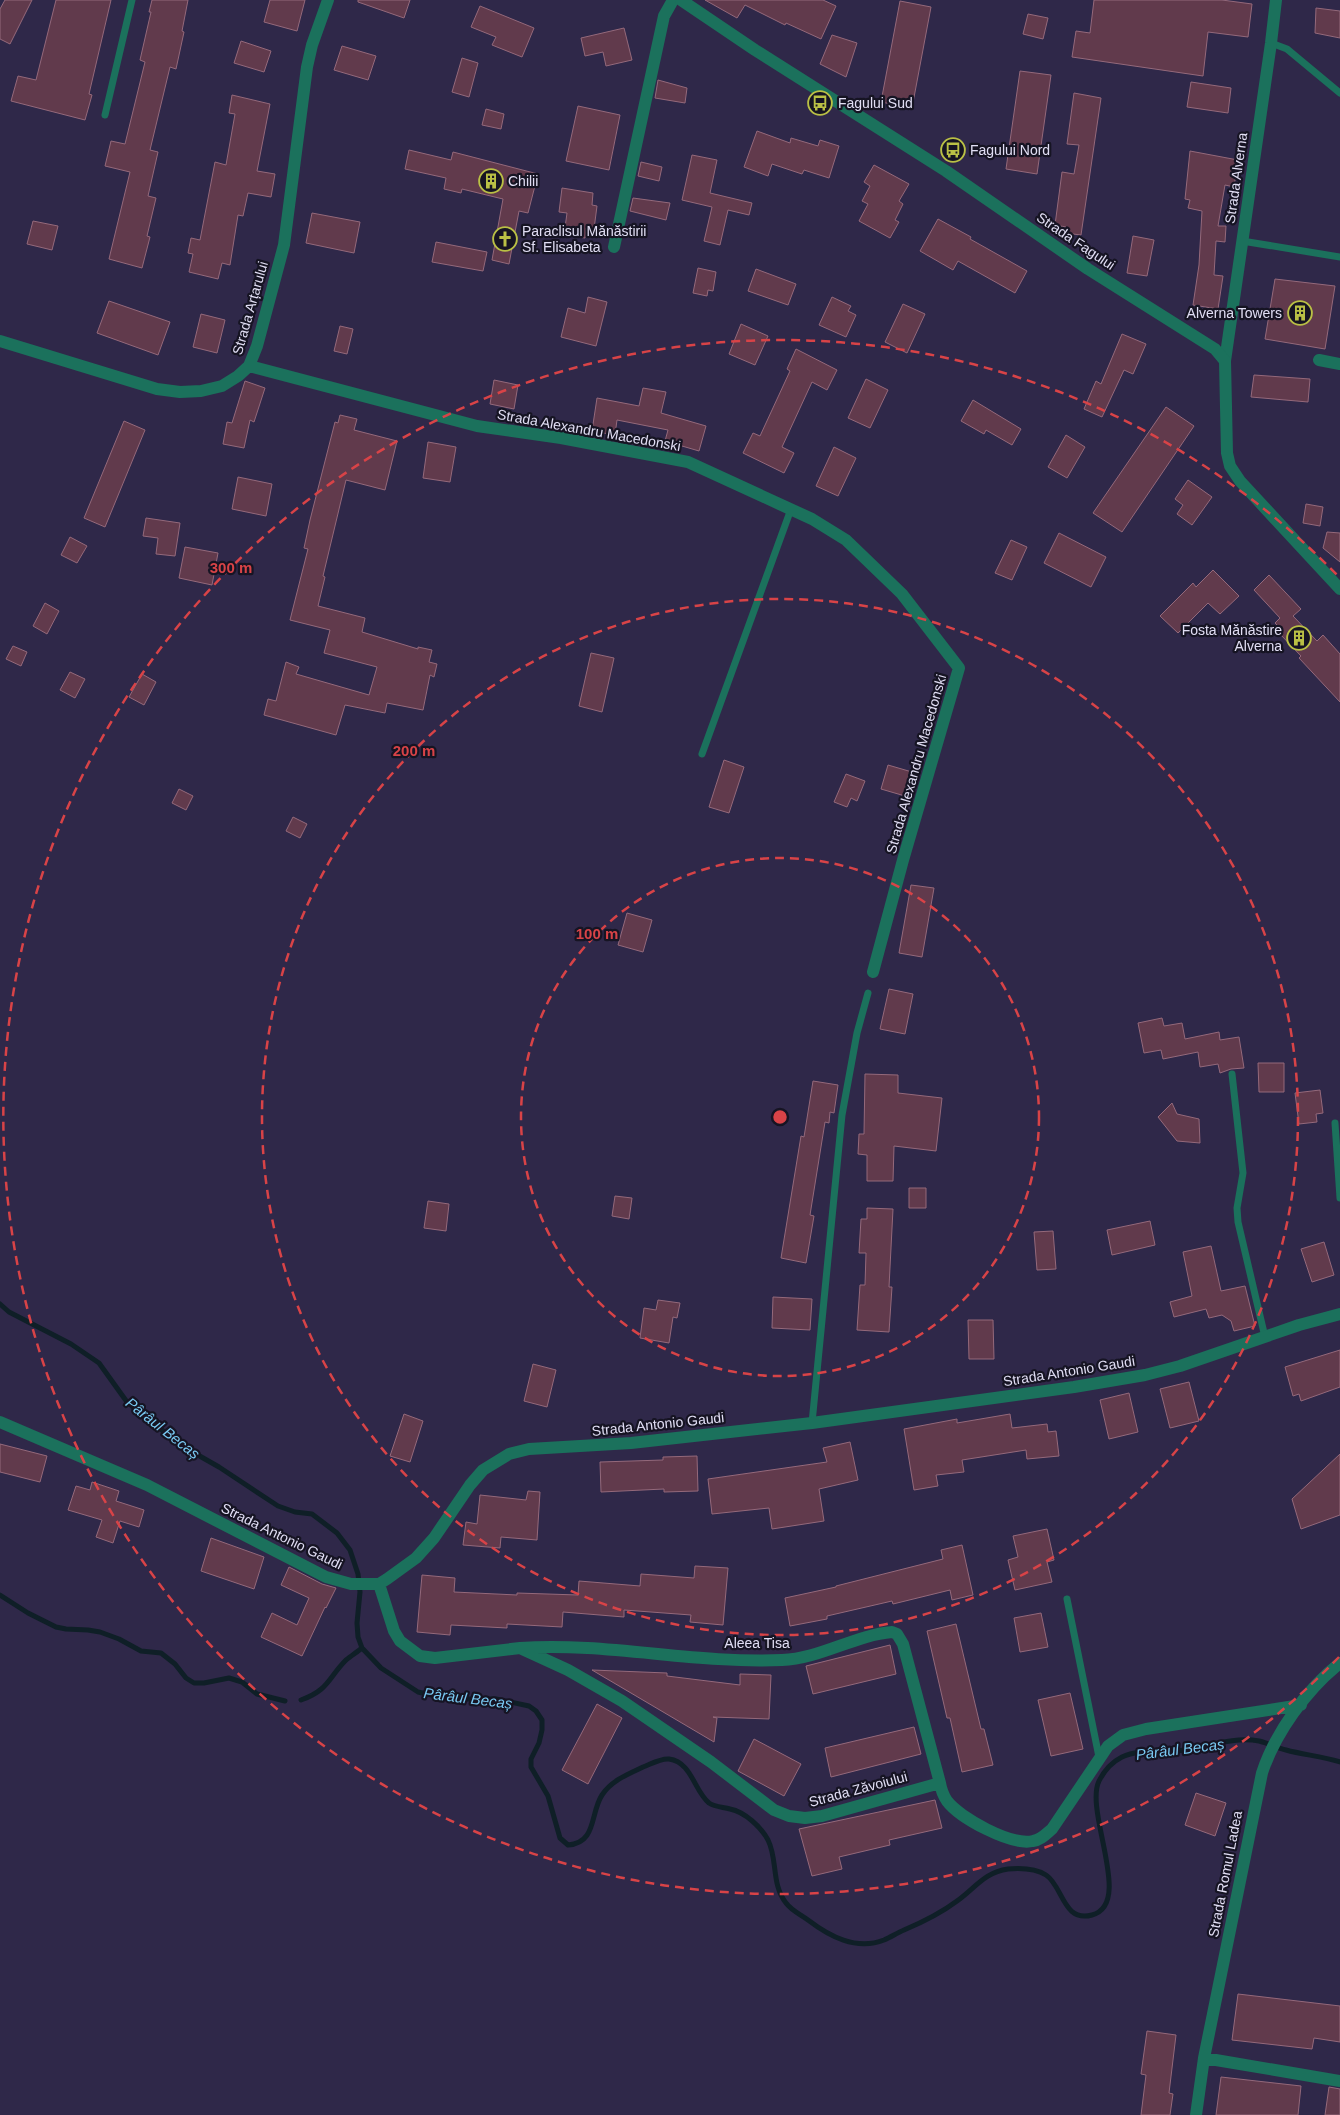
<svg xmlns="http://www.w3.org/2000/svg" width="1340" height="2115" viewBox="0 0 1340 2115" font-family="Arial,sans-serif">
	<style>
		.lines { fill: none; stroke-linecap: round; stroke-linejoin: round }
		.stream { stroke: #0f1f27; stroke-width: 5 }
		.building { fill: #613a4c; stroke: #94697b }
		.service { stroke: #1b715c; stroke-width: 7 }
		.minor { stroke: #1b715c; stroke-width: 12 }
		.tertiary { stroke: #1b715c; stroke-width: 12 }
		.ring { fill: none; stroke: #d84347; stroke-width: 2.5; stroke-dasharray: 9 6 }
		.labels { text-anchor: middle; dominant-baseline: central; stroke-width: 4.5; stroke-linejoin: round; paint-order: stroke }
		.poi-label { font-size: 14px; fill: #e1def4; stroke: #161423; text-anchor: start }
		.street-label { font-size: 14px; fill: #e1def4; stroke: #161423 }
		.water-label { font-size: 15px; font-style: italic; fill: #79c9f2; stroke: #161423 }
		.centre { fill: #d84347; stroke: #161423; stroke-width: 2.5 }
		.ring-label { font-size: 15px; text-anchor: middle; font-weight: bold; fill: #d84347; stroke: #161423; stroke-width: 4.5; stroke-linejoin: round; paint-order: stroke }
	</style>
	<rect width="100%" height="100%" fill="#2f2849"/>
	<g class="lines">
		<path class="stream" d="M0,1304L9,1312L71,1344L99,1363L127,1402L182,1446L219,1467L278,1506L295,1512L312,1514L337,1533L350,1550L358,1574L360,1592L357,1623L358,1637L362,1648L381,1668L418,1692L431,1695L448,1699H496L529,1706L536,1711L542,1720V1730L539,1743L531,1759V1767L548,1796L560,1838L568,1845C597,1843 590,1813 602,1795C611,1781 628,1774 643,1767C651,1764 661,1758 669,1759C692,1762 694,1791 709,1803C715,1807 723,1807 730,1809C745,1812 761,1827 768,1840C778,1860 771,1884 786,1903C792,1911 800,1914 808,1920C829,1936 856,1951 884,1940C891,1937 897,1933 904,1930C923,1922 941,1913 957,1901C975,1888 985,1872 1008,1869C1020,1868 1035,1868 1046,1875C1063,1886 1063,1923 1092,1915C1134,1904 1084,1812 1099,1781C1104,1771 1112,1762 1122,1757C1139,1749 1159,1753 1177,1751C1204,1748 1232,1736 1259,1741C1268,1743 1277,1748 1286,1750C1304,1755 1322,1756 1340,1762
			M0,1595L28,1613L56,1627L66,1629L88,1630L100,1632L119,1639L141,1651L161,1653L175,1664L186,1678L194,1683H204L229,1678L242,1682L257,1694L285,1701
			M301,1700C329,1690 328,1678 346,1660C351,1656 357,1652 362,1648"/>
	</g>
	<path class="building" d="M5,0H32L10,44L0,39V9Z
		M56,0H111L89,94L92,95L85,120L11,101L18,76L36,80Z
		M152,0H188L182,31L184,32L176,69L170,67L150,150L158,152L148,196L156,198L147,236L150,237L142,268L109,259L130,172L105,166L111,141L125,144L145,62L140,60L151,12H149Z
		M270,0H305L297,31L264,22Z
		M358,0H410L404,18L358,2Z
		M705,0H823L836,6L821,39L786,23L785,25L745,5L737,18Z
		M1094,0H1222L1252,4L1248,37L1208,32L1203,76L1072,57L1076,31L1090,33Z
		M900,1L931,7L912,108L881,102Z
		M480,6L534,28L522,57L492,45L496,37L471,27Z
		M1316,8L1340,11V38L1315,33Z
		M1028,14L1048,18L1043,39L1023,34Z
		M624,28L632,60L606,66L603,52L585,56L581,38Z
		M832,35L857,43L846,77L820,64Z
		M241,41L271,51L264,72L234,63Z
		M342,46L376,56L368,80L334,70Z
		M462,58L478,63L469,97L452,92Z
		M1020,71L1051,75L1037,174L1006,169Z
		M658,80L687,88L685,103L655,98Z
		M1191,82L1231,88L1228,113L1187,107Z
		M1074,93L1101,98L1081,235L1065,233L1066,227L1055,225L1062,172L1074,174L1079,145L1067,144Z
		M232,95L270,104L257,171L275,174L271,197L248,193L243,216L238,215L230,265L222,263L218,279L189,272L193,254L188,253L191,238L200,240L215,162L226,165L235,114L229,113Z
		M578,106L620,115L609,170L566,161Z
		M486,109L504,114L501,129L482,125Z
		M757,131L790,143L791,138L818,146L820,140L839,146L829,178L804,170L802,174L772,164L768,176L744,167Z
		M409,150L451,160L453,152L538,174L528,213L519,211L509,264L492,260L503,199L462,189L461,193L444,189L446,178L405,169Z
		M1190,151L1238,160L1234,187L1225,185L1218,226H1226L1225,242L1216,241L1214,275L1223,276L1218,309L1193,305L1199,265L1202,211L1188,208L1190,200L1185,199Z
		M692,155L717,160L710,193L752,203L749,215L728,210L720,245L704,241L712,207L682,200Z
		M641,162L662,167L659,181L638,176Z
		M874,165L909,184L899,201L903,204L895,220L899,222L890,238L859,221L868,204L862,201L870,186L864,182Z
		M562,188L593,193L592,205L597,206L594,229L586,228L585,238L564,235L567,213L559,212Z
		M633,198L670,203L666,220L630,211Z
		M312,213L360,222L354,253L306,243Z
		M938,219L971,237L970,239L1027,271L1015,293L958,261L953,270L920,251Z
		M33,221L58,226L52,250L27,244Z
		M1133,236L1154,240L1147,276L1127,273Z
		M436,242L487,252L483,271L432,262Z
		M698,268L716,272L713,291L708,290L707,296L693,293Z
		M756,269L796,284L788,305L748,291Z
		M1275,279L1335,286L1325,349L1265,339Z
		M588,297L607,302L596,346L561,337L568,308L585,313Z
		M832,297L851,306L848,311L856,315L846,337L819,325Z
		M109,301L170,322L158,355L97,333Z
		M903,304L925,314L907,353L885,342Z
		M201,314L225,320L217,353L193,347Z
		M741,324L768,336L755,365L729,354Z
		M340,326L353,329L347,354L334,351Z
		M1122,334L1146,344L1133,374L1124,370L1102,417L1084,409L1096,381L1101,384Z
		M796,349L837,370L827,390L812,382L782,447L794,453L784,473L743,453L753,433L760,436L790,371L787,369Z
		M1254,375L1310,379L1308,402L1251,397Z
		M866,379L888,390L870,428L848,418Z
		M494,380L518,385L514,409L490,404Z
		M245,381L265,388L254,422L250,420L244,448L223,444L227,422L232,423Z
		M643,388L666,392L661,413L706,426L699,451L665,441L668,430L617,420L615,435L592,431L597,398L639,406Z
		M973,400L1021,429L1012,445L986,430L984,434L961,421Z
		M1166,407L1194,426L1122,532L1093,513Z
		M340,415L357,419L354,430L397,441L385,490L346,480L323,576L325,577L318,606L365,618L362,632L418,649V647L432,650L429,662L437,664L434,677L430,675L423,710L387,703L385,713L345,705L336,735L264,715L268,699L276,701L286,662L299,667L296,674L369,695L377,667L324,653L330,630L290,620L308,549L304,548L310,520L335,422L338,423Z
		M124,421L145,430L105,527L84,518Z
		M1066,435L1085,447L1067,478L1048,467Z
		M428,442L456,447L450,482L423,478Z
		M834,447L856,458L838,496L816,486Z
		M238,477L272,484L266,516L232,509Z
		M1188,480L1212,497L1192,525L1177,514L1183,505L1175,499Z
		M1306,504L1323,507L1320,526L1303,523Z
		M146,518L180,523L175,556L156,554L158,538L143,536Z
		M1327,532L1340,533V562L1323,548Z
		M1059,533L1106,557L1091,587L1044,563Z
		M70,537L87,546L77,563L61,555Z
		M1011,540L1027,547L1012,580L995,573Z
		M185,547L218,553L212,585L179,578Z
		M1213,570L1239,596L1220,614L1208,603L1178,633L1160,616L1193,583L1196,587Z
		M1269,575L1301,609L1293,616L1317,641L1323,635L1340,654V702L1299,658L1301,656L1280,634L1283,631L1275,623L1280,618L1254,590Z
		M45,603L59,611L47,634L33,626Z
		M13,646L27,652L21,666L6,659Z
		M591,653L614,658L602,712L579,706Z
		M70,672L85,679L75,698L60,690Z
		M142,674L156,682L144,705L129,697Z
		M724,760L744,767L729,813L709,807Z
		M888,765L912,772L905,796L881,789Z
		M846,774L865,781L857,801L851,798L847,807L834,802Z
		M179,789L193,796L186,810L172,803Z
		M293,817L307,824L300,838L286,831Z
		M911,885L934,888L922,957L899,953Z
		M627,913L652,920L643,952L618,945Z
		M889,989L913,994L905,1034L880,1029Z
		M1162,1018L1164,1026L1182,1023L1185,1039L1219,1032L1220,1040L1239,1037L1244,1068L1231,1069L1220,1073L1218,1064L1200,1067L1198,1052L1163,1059L1161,1050L1144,1053L1138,1023Z
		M1258,1063H1284V1092H1259Z
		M865,1074L898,1075V1093L942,1098L936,1151L894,1146L893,1181H867V1155L858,1154L859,1134H864Z
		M813,1081L838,1085L834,1113L830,1112L829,1123L825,1122L810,1215L814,1216L806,1263L781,1258L801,1136L804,1137Z
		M1320,1090L1323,1113L1316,1114L1317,1122L1299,1124L1295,1093Z
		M1172,1103L1177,1114L1199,1119L1200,1143L1177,1141L1158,1117Z
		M909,1188H926V1208H909Z
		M615,1196L632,1198L629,1219L612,1216Z
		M428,1201L449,1204L446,1231L424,1228Z
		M867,1208L893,1209L889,1287H892L889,1332L857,1330L860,1285H865L866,1253H859L861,1219H867Z
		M1150,1221L1155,1245L1112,1255L1107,1230Z
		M1053,1231L1056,1269L1037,1270L1034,1232Z
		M1324,1242L1334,1275L1312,1282L1301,1249Z
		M1211,1246L1221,1291L1245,1286L1255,1326L1234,1331L1231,1321L1222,1315L1209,1318L1206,1309L1174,1317L1170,1302L1192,1296L1183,1252Z
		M773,1297L812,1299L810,1330L772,1328Z
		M658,1300L680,1303L677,1318L673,1317L669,1343L640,1338L644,1308L656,1310Z
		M968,1320H993L994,1359H969Z
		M1340,1350V1387L1301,1401L1299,1394L1293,1396L1285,1367Z
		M533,1364L556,1370L547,1407L524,1401Z
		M1189,1382L1199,1421L1170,1428L1160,1389Z
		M1129,1393L1138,1432L1109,1439L1100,1400Z
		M404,1414L423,1421L410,1462L390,1456Z
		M1010,1414L1012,1428L1047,1424L1048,1432L1056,1431L1059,1456L1027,1459L1026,1450L962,1460L964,1472L936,1475L938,1486L914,1490L904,1429L957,1419V1423Z
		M850,1442L858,1480L819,1489L824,1521L772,1529L769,1508L712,1514L708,1479L827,1462L823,1448Z
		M0,1444L47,1456L40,1482L0,1472Z
		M1340,1454V1515L1301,1529L1292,1499Z
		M697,1456L698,1491L664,1492V1489L601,1492L600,1462L663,1460V1457Z
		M92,1482L119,1491L116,1501L144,1510L139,1527L120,1521L113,1543L96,1537L102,1520L68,1510L76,1486L90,1490Z
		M528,1491L540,1492L537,1540L501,1537L500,1548L463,1545L466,1522L477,1524L480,1495L526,1500Z
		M1047,1529L1054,1560L1047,1562L1052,1582L1015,1590L1008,1560L1018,1557L1013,1536Z
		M211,1538L264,1557L254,1589L201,1571Z
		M962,1545L973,1595L952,1600L950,1590L893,1604L892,1601L827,1616V1619L790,1626L785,1598L836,1587V1586L943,1559L941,1550Z
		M695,1566L728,1568L723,1625L690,1622L691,1615L624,1610V1617L563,1612L562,1627L507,1624V1628L451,1625L450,1635L417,1632L422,1575L455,1578L454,1592L517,1595V1593L578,1595L579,1581L640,1586L641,1574L694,1578Z
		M289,1567L322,1584L336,1588L326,1608L325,1607L302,1656L261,1637L272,1613L297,1625L309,1598L281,1585Z
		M1041,1613L1048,1647L1020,1652L1014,1618Z
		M956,1624L981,1729H984L993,1765L962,1772L950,1718H947L927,1631Z
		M890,1645L896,1674L813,1694L806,1666Z
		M592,1670L667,1673V1676L740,1685V1674L771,1675L769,1719L713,1717L717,1718L714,1742Z
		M1070,1693L1083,1749L1051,1756L1038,1700Z
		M597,1704L622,1718L588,1784L562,1770Z
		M914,1727L921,1754L831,1777L825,1748Z
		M754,1739L801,1764L784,1796L738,1771Z
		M1196,1793L1226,1803L1215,1836L1185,1825Z
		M935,1800L942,1828L889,1840L890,1845L839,1857L842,1869L812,1876L799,1829Z
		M1238,1994L1340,2006V2042L1314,2038L1312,2049L1232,2040Z
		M1147,2031L1176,2035L1169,2093L1173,2094L1170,2115H1141L1146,2075L1141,2074Z
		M1221,2077L1301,2086L1298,2115H1216Z
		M1329,2087L1340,2089V2115H1325Z"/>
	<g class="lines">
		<path class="service" d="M1271,43L1287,49L1340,93
			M105,115L132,0
			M1242,241L1340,257
			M702,754L791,509
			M1232,1074L1243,1173L1237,1208L1238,1222L1265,1337
			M1335,1123L1340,1198
			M812,1423L842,1115L857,1033L868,993
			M1067,1599L1099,1757"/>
		<path class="minor" d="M614,247L664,16L673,0
			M0,341L157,389L180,392L201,391L222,386L238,376L249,366L257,346L284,245L307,67L312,45L328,0
			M1319,360L1340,364
			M1225,361L1271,43L1276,0
			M249,366L477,426L561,438L688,462L812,519L846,540L902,594L959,668L903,860L873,972
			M0,1422L147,1485L326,1577L351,1584H379L387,1579L416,1558L434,1538L470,1485L483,1470L509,1454L529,1449L631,1443L812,1423L1074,1387L1145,1375L1180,1366L1299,1325L1340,1314
			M379,1584L394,1631L400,1641L420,1656L435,1658L520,1648L568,1670L622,1701L711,1762L774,1810L789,1816L805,1818L822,1816L940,1783C941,1789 943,1795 947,1801C960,1818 1011,1846 1033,1841C1041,1840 1046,1834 1052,1829L1108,1746L1123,1735L1146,1729L1301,1705
			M520,1648C607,1642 694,1664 782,1660C819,1659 855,1635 892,1632L897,1634L903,1644L940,1783
			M1204,2058L1340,2081
			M1196,2115L1204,2058L1262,1773C1275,1733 1307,1689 1340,1663"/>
		<path class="tertiary" d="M681,0L755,50L946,171L1088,269L1215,349L1225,361L1227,453L1230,466L1240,481L1340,589"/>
	</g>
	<g class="ring">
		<circle cx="780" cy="1117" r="259"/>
		<circle cx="780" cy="1117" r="518"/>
		<path d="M1339 1657A777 777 0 1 1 1339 577"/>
	</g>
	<defs>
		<g id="bus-ring" transform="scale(1.25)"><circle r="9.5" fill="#161423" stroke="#bac045" stroke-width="1.5"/><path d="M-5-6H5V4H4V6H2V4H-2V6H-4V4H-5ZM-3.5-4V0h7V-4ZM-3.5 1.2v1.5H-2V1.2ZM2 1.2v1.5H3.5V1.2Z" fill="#bac045"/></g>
		<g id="building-ring" transform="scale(1.25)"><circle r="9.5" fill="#161423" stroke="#bac045" stroke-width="1.5"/><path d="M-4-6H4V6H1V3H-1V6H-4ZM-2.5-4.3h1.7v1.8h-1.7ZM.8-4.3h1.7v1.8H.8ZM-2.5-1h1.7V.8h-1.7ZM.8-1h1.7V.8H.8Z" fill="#bac045"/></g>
		<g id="church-ring" transform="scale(1.25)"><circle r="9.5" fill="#161423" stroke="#bac045" stroke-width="1.5"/><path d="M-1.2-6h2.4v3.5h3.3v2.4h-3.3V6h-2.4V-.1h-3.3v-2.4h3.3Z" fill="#bac045"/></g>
	</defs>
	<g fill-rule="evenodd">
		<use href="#bus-ring" x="820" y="103"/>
		<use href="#bus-ring" x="953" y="150"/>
		<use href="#building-ring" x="491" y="181"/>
		<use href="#church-ring" x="505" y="239"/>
		<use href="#building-ring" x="1300" y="313"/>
		<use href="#building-ring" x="1299" y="638"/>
	</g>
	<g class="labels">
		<g class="poi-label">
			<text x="838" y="103">Fagului Sud</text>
			<text x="970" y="150">Fagului Nord</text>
			<text x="508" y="181">Chilii</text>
			<text x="522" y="231">Paraclisul Mănăstirii<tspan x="522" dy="16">Sf. Elisabeta</tspan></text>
			<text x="1282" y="313" text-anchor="end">Alverna Towers</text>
			<text x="1282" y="630" text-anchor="end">Fosta Mănăstire<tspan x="1282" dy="16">Alverna</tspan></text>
		</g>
		<g class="street-label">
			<text transform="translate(1236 178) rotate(-82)">Strada Alverna</text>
			<text transform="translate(1076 241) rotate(34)">Strada Fagului</text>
			<text transform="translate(250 308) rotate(-74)">Strada Arțarului</text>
			<text transform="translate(589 430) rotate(10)">Strada Alexandru Macedonski</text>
			<text transform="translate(916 764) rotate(-74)">Strada Alexandru Macedonski</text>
			<text transform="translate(1069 1371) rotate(-9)">Strada Antonio Gaudi</text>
			<text transform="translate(658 1424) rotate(-6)">Strada Antonio Gaudi</text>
			<text transform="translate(282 1536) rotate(26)">Strada Antonio Gaudi</text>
			<text x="757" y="1643">Aleea Tisa</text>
			<text transform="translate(858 1789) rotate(-15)">Strada Zăvoiului</text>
			<text transform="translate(1225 1874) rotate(-79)">Strada Romul Ladea</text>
		</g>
		<g class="water-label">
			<text transform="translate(163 1428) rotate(38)">Pârâul Becaș</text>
			<text transform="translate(468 1698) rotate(7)">Pârâul Becaș</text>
			<text transform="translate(1180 1749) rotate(-7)">Pârâul Becaș</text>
		</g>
	</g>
	<circle cx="780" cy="1117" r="8" class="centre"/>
	<g class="ring-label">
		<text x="231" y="573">300 m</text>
		<text x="414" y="756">200 m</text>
		<text x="597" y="939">100 m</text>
	</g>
</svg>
